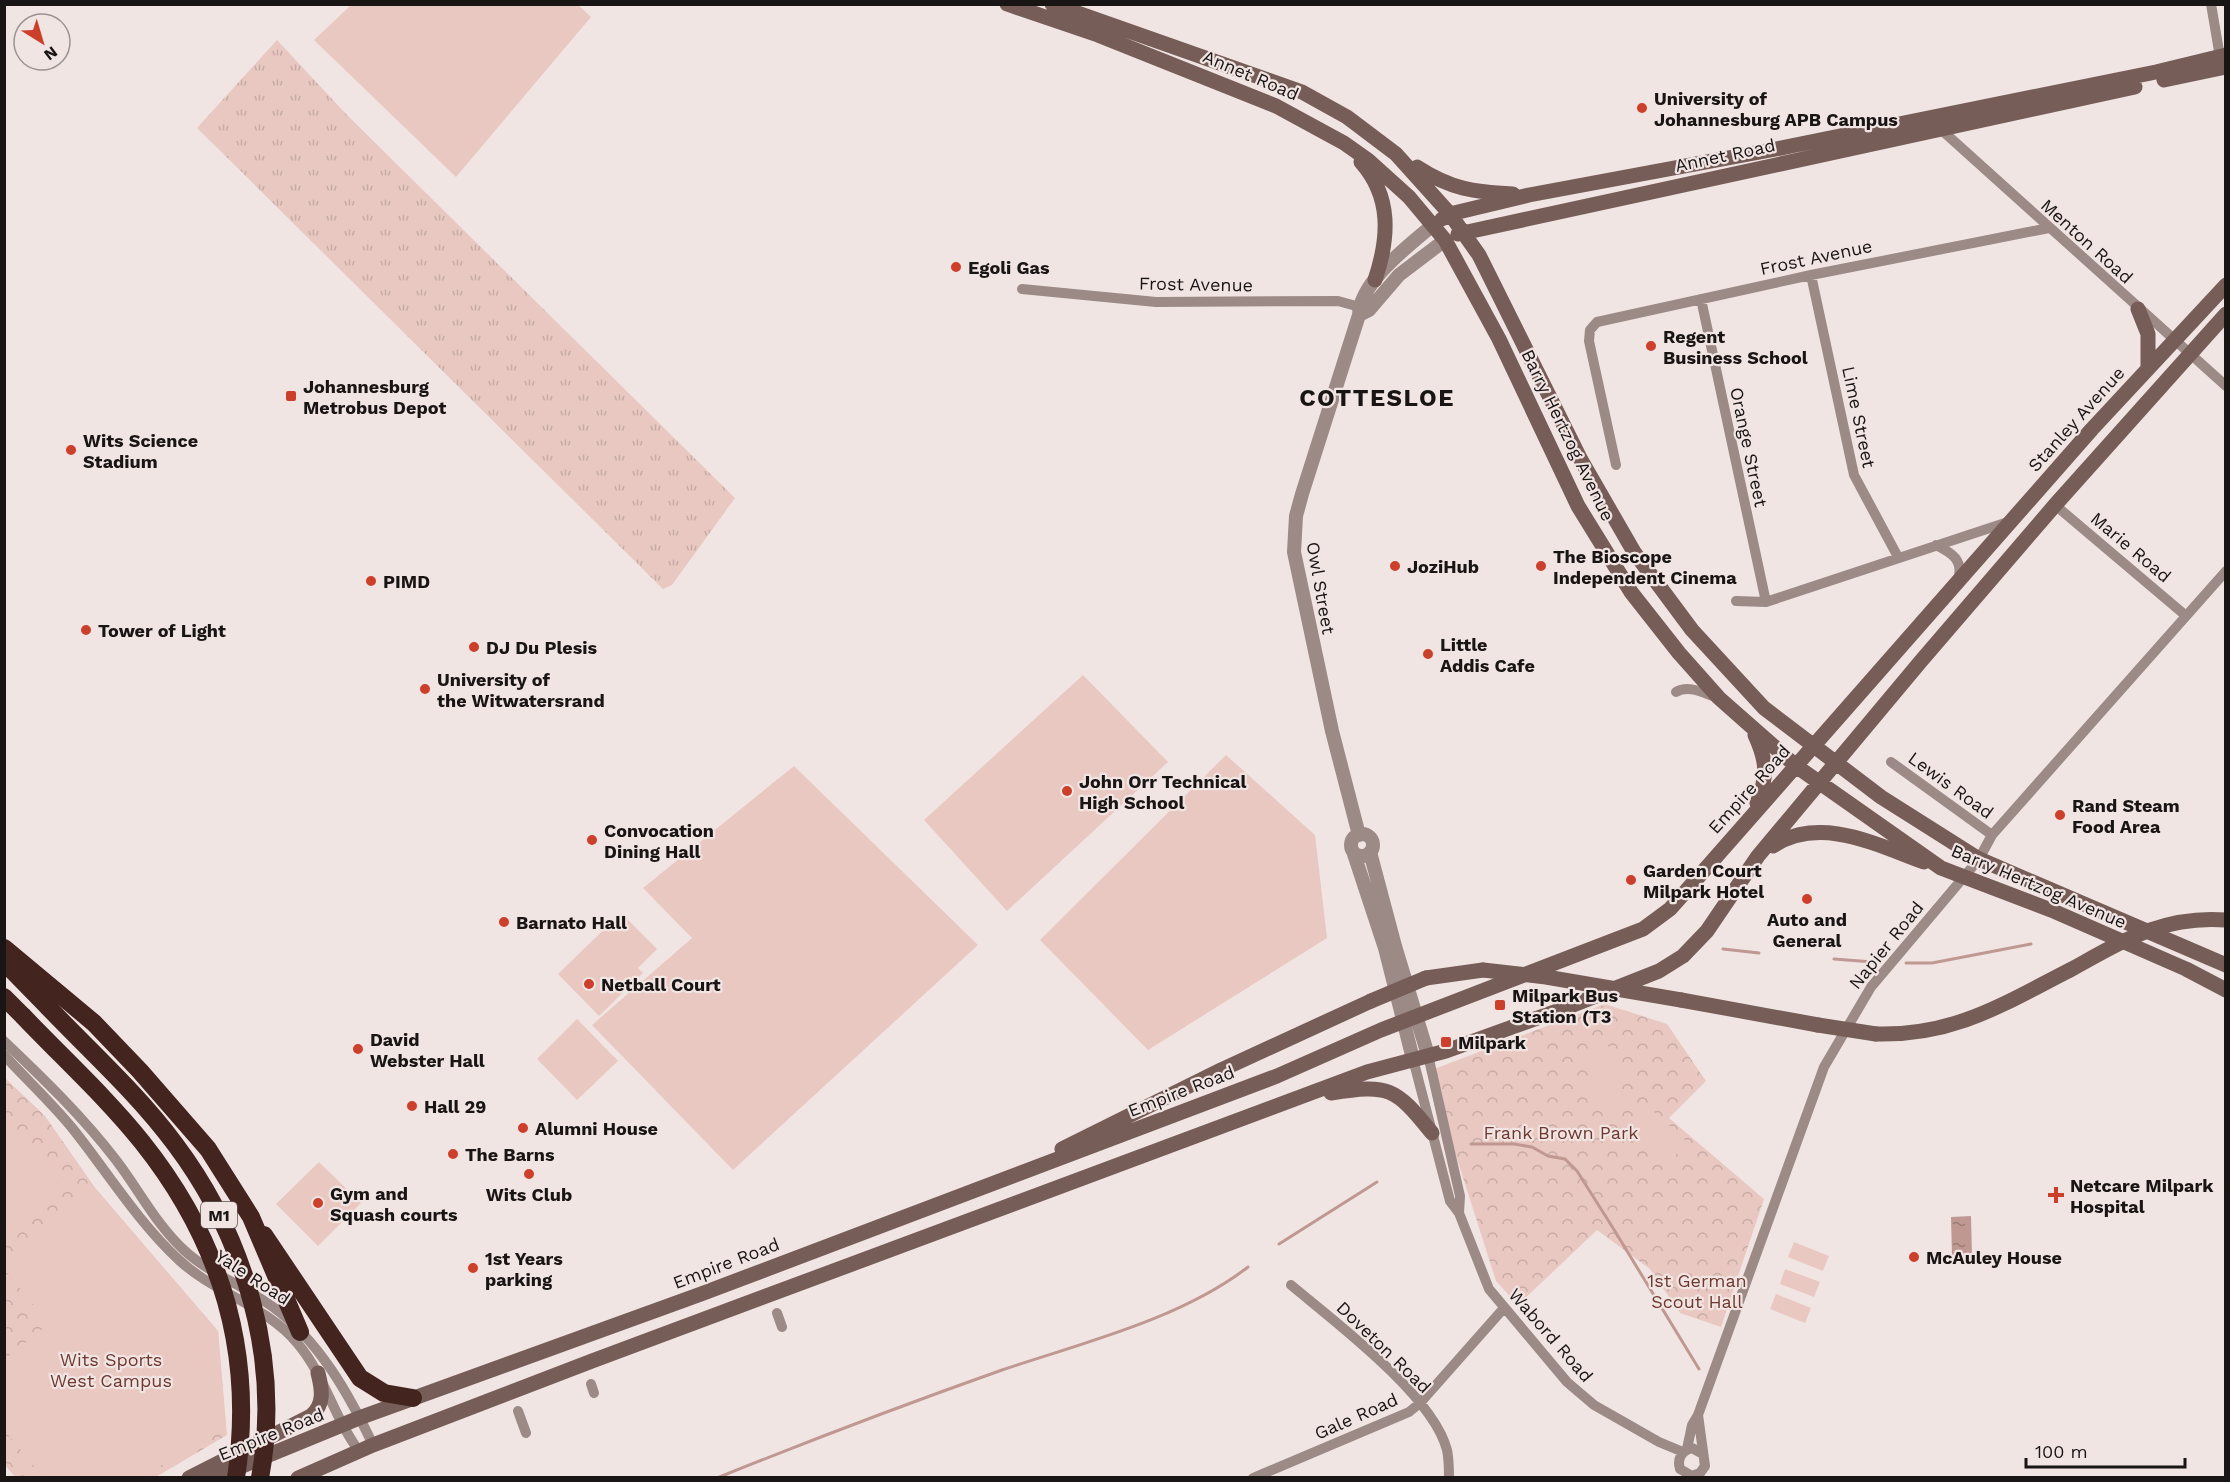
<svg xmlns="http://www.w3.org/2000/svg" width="2230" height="1482" viewBox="0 0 2230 1482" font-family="'Work Sans',sans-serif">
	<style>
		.grass { fill: url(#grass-tufts) }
		.park { fill: url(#park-crowns) }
		.pitch { fill: #e9c8c1 }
		.water { fill: url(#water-ripples) }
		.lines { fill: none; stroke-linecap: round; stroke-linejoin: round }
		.stream { stroke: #bf9891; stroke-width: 3 }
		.minor { stroke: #9b8a86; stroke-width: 10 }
		.tertiary { stroke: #9b8a86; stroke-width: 14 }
		.secondary { stroke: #765d58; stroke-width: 15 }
		.motorway { stroke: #43241f; stroke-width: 18 }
		.secondary-bridge { stroke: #765d58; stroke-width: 15 }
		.motorway-bridge { stroke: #43241f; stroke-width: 18 }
		.poi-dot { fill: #cb3f2b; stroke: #f1e5e3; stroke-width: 2 }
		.labels { text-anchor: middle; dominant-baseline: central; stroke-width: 4.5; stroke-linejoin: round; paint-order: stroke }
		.shield { fill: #f1e5e3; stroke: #5a5353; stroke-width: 1.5 }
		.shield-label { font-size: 16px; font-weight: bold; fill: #191515 }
		.street-label { font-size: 18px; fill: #191515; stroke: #f1e5e3 }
		.poi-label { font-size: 18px; font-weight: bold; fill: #191515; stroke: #f1e5e3; text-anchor: start }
		.park-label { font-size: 18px; fill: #6e382f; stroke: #f1e5e3 }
		.district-label { font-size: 24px; font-weight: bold; letter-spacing: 1.5px; fill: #191515; stroke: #f1e5e3 }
	</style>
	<defs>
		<pattern id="grass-tufts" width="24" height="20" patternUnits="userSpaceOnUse" patternTransform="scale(1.5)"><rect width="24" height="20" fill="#e9c8c1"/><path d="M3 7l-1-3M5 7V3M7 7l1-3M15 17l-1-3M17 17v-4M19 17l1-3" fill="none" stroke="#c7aba5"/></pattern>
		<pattern id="park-crowns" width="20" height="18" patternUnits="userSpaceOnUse" patternTransform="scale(1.5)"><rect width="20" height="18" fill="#e9c8c1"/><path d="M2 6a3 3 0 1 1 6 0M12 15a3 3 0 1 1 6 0" fill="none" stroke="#c7aba5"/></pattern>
		<pattern id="water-ripples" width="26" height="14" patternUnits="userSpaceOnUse" patternTransform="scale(1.5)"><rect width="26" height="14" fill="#bf9891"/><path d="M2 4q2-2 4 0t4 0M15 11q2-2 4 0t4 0" fill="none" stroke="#9a7b75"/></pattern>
	</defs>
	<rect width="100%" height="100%" fill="#f1e5e3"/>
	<path class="grass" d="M277,40L347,115L735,498L672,585L663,589L197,128Z"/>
	<path class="park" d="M1605,1004L1667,1024L1706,1081L1669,1118L1764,1199L1721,1327L1680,1313L1650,1269L1597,1230L1518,1305L1496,1281L1429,1071Z
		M4,1077L45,1116L96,1189L218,1331L227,1435L156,1477H15L5,1465Z"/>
	<path class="pitch" d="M351,5H578L591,17L456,177L314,40Z
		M1083,675L1168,762L1007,911L924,820Z
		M1226,755L1315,835L1327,938L1148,1050L1040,940Z
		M794,766L978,945L733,1170L592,1025L692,938L643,888Z
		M621,913L657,949L638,968L643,973L599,1016L558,974Z
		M577,1019L618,1061L577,1100L537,1059Z
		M1612,1046L1624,1102L1595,1109L1584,1051Z
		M1651,1109L1687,1142L1671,1160L1635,1128Z
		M5,1118L63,1178L5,1234Z
		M319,1162L361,1203L318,1246L276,1204Z
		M96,1189L218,1331L225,1419L145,1477H43L5,1431L4,1360L49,1324L5,1270Z
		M1794,1242L1829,1256L1823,1271L1788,1257Z
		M1785,1269L1820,1282L1814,1297L1780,1284Z
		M1776,1294L1811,1308L1805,1323L1770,1309Z"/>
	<path class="water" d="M1971,1216L1972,1256H1952L1951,1217Z"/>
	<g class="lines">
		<path class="stream" d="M1723,949L1759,953
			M1834,959L1873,962
			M1906,963H1932L2031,944
			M1471,1144H1514L1532,1147L1548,1156L1565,1159L1577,1171L1613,1228L1699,1369
			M1279,1244L1377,1182
			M717,1478C811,1440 906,1404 1002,1370C1082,1343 1181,1319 1248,1267"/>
		<path class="minor" d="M2211,4L2220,57L2219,63
			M1936,125L2226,386
			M1811,275L1854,475L1898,557
			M1022,289L1156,302L1338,301L1367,309
			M1701,299L1766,602
			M1616,465L1589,341L1590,330L1597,322L1811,275L2049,228
			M2055,505L2185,615
			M1936,545C1952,553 1964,560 1958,580
			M1736,601L1766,602L2011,521
			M1676,692C1689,684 1705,694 1719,698
			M1891,762L1992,835
			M4,1041C44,1079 83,1117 116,1160C139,1190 157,1226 185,1251C210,1274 245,1286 273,1307C319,1341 349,1394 373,1445
			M4,1055C27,1080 52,1103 73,1129C108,1173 138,1222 179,1260C214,1293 267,1306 298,1344C325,1376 334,1418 359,1451
			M1428,1055L1460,1196L1459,1213
			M1413,1059L1450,1201L1459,1213L1489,1289L1567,1382L1594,1405L1659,1442L1683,1452
			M1291,1285C1334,1321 1433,1395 1447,1450C1449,1459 1449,1468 1449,1478
			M777,1313L782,1327
			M591,1384L594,1393
			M518,1411L526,1433
			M1698,1415L1705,1466L1700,1473L1692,1476L1680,1469C1677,1459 1681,1451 1692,1448L1703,1454
			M1687,1449L1692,1425L1698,1415L1824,1067L1871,987L1979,859L1992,835L2226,571
			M1253,1478L1409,1412L1420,1403L1504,1308"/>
		<path class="tertiary" d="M1359,315L1369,310L1399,275L1445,240
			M1351 845a11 11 0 1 1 22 0a11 11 0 1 1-22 0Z
			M1359,835L1332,731L1294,552L1296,516L1302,494L1359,315C1360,281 1410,245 1434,224
			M1370,852L1395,946L1428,1055
			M1354,854L1385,948L1413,1059"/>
		<path class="secondary" d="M1007,4L1098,35L1276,106L1344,143L1368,160L1409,197L1445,240L1499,339L1578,506L1631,592L1679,653L1719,698L1796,766L1941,868L2051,910L2186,969L2226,990
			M1052,4L1302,92L1347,117L1396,154L1450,214L1479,255L1581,460L1634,552L1692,630L1764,708L1881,797L1979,859L2226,965
			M2164,80L2226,67
			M1361,162C1392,197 1389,238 1375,280
			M1417,167C1451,189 1473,192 1513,194
			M1442,219L1450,214L1529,195L1776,149L2156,72L2226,55
			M1458,234L2135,87
			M2138,309L2148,334V368
			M1755,735C1767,761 1768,776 1757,803
			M1773,846C1820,815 1877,845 1924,862
			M1426,978L1483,970
			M1681,1000L1818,1025
			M1876,1034C1955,1036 2003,1004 2070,970
			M1331,1093C1389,1084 1395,1087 1432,1133
			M1062,1149L1221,1070L1371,1001
			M189,1478L311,1416C325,1404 322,1389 318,1373
			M213,1478L359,1418L701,1294L1277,1076L1381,1030L1643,929L1670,909L1686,891L2092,429L2226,285
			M298,1478L373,1445L592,1361L1367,1072L1446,1051L1568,1007L1659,971L1683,956L1707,931L1758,856L1921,661L2055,505L2226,314"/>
		<path class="motorway" d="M4,948L94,1023L140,1071L208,1149L251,1217L300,1332
			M4,962L48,1007
			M4,997L23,1016
			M264,1235L360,1378L384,1393L413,1398"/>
		<path class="secondary-bridge" d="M1483,970L1546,977L1681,1000
			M2070,970C2123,941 2163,915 2226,920
			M1371,1001L1426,978
			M1818,1025L1876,1034"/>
		<path class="motorway-bridge" d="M48,1007C91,1052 138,1094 175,1144C245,1237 282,1361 260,1478
			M23,1016C63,1058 106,1097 142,1142C221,1241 255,1352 236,1478"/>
	</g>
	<g class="poi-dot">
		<circle cx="1642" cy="108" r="6"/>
		<circle cx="956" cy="267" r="6"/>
		<circle cx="1651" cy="346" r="6"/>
		<rect x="285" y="390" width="12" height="12" rx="3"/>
		<circle cx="71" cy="450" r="6"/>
		<circle cx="1395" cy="566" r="6"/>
		<circle cx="1541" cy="566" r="6"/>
		<circle cx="371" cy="581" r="6"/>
		<circle cx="86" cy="630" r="6"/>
		<circle cx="474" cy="647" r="6"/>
		<circle cx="1428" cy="654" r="6"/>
		<circle cx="425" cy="689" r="6"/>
		<circle cx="1067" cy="791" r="6"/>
		<circle cx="2060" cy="815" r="6"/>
		<circle cx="592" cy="840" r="6"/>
		<circle cx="1631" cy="880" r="6"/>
		<circle cx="1807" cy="899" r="6"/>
		<circle cx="504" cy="922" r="6"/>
		<circle cx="589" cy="984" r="6"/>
		<rect x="1494" y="999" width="12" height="12" rx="3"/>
		<rect x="1440" y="1036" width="12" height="12" rx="3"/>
		<circle cx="358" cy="1049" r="6"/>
		<circle cx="412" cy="1106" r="6"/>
		<circle cx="523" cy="1128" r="6"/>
		<circle cx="453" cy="1154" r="6"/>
		<circle cx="529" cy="1174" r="6"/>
		<path d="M2053 1186h6v6h6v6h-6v6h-6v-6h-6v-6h6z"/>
		<circle cx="318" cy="1203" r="6"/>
		<circle cx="1914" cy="1257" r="6"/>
		<circle cx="473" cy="1268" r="6"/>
	</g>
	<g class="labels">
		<rect class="shield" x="201" y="1202" width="36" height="26" rx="4.5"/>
		<g class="shield-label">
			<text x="219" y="1215">M1</text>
		</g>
		<g class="street-label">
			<text transform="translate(1251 75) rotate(23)">Annet Road</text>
			<text transform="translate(1725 155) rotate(-12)">Annet Road</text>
			<text transform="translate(2087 241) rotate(42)">Menton Road</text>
			<text transform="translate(1816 257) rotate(-12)">Frost Avenue</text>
			<text transform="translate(1196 284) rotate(1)">Frost Avenue</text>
			<text transform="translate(1859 417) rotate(78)">Lime Street</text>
			<text transform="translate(2076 419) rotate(-48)">Stanley Avenue</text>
			<text transform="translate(1568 435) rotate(64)">Barry Hertzog Avenue</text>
			<text transform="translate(1749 447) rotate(78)">Orange Street</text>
			<text transform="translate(2131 547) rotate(40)">Marie Road</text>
			<text transform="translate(1321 588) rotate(80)">Owl Street</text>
			<text transform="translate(1951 785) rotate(36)">Lewis Road</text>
			<text transform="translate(1749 789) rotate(-48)">Empire Road</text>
			<text transform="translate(2039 886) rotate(23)">Barry Hertzog Avenue</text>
			<text transform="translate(1886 945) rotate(-51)">Napier Road</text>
			<text transform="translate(1181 1091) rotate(-21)">Empire Road</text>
			<text transform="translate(726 1263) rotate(-21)">Empire Road</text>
			<text transform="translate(253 1277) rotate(33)">Yale Road</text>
			<text transform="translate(1551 1335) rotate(49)">Wabord Road</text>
			<text transform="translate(1384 1347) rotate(44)">Doveton Road</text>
			<text transform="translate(1356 1416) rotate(-24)">Gale Road</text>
			<text transform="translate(271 1434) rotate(-22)">Empire Road</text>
		</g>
		<g class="poi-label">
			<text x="1654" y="98">University of<tspan x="1654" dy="21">Johannesburg APB Campus</tspan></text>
			<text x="968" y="267">Egoli Gas</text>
			<text x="1663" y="336">Regent<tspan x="1663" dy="21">Business School</tspan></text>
			<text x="303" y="386">Johannesburg<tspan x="303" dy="21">Metrobus Depot</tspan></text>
			<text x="83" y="440">Wits Science<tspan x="83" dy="21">Stadium</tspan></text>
			<text x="1553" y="556">The Bioscope<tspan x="1553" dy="21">Independent Cinema</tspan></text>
			<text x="1407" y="566">JoziHub</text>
			<text x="383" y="581">PIMD</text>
			<text x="98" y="630">Tower of Light</text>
			<text x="1440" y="644">Little<tspan x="1440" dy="21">Addis Cafe</tspan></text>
			<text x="486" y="647">DJ Du Plesis</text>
			<text x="437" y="679">University of<tspan x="437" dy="21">the Witwatersrand</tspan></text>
			<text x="1079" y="781">John Orr Technical<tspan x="1079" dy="21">High School</tspan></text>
			<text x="2072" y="805">Rand Steam<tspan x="2072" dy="21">Food Area</tspan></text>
			<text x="604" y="830">Convocation<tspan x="604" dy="21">Dining Hall</tspan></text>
			<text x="1643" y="870">Garden Court<tspan x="1643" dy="21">Milpark Hotel</tspan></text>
			<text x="1807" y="919" text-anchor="middle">Auto and<tspan x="1807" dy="21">General</tspan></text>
			<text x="516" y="922">Barnato Hall</text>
			<text x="601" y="984">Netball Court</text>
			<text x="1512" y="995">Milpark Bus<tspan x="1512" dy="21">Station (T3</tspan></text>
			<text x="370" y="1039">David<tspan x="370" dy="21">Webster Hall</tspan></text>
			<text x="1458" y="1042">Milpark</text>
			<text x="424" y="1106">Hall 29</text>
			<text x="535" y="1128">Alumni House</text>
			<text x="465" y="1154">The Barns</text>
			<text x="2070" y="1185">Netcare Milpark<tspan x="2070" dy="21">Hospital</tspan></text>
			<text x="330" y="1193">Gym and<tspan x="330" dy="21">Squash courts</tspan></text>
			<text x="529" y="1194" text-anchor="middle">Wits Club</text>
			<text x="1926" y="1257">McAuley House</text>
			<text x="485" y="1258">1st Years<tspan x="485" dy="21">parking</tspan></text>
		</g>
		<g class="park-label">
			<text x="1561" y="1132">Frank Brown Park</text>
			<text x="1697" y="1280">1st German<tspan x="1697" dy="21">Scout Hall</tspan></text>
			<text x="111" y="1359">Wits Sports<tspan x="111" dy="21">West Campus</tspan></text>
		</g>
		<g class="district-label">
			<text x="1377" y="398">COTTESLOE</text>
		</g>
	</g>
	<rect width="2230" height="1482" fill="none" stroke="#191515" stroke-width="12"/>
	<g transform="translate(42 42) rotate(143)"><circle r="28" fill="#f1e5e3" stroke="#9b9291" stroke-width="1.5"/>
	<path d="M0-4.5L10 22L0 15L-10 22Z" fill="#cb3f2b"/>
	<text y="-9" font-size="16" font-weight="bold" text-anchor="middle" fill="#191515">N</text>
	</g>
	<path d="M2026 1458v9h159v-9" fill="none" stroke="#191515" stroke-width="3"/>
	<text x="2035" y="1458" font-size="18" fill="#191515" stroke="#f1e5e3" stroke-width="4.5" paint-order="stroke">100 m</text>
</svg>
